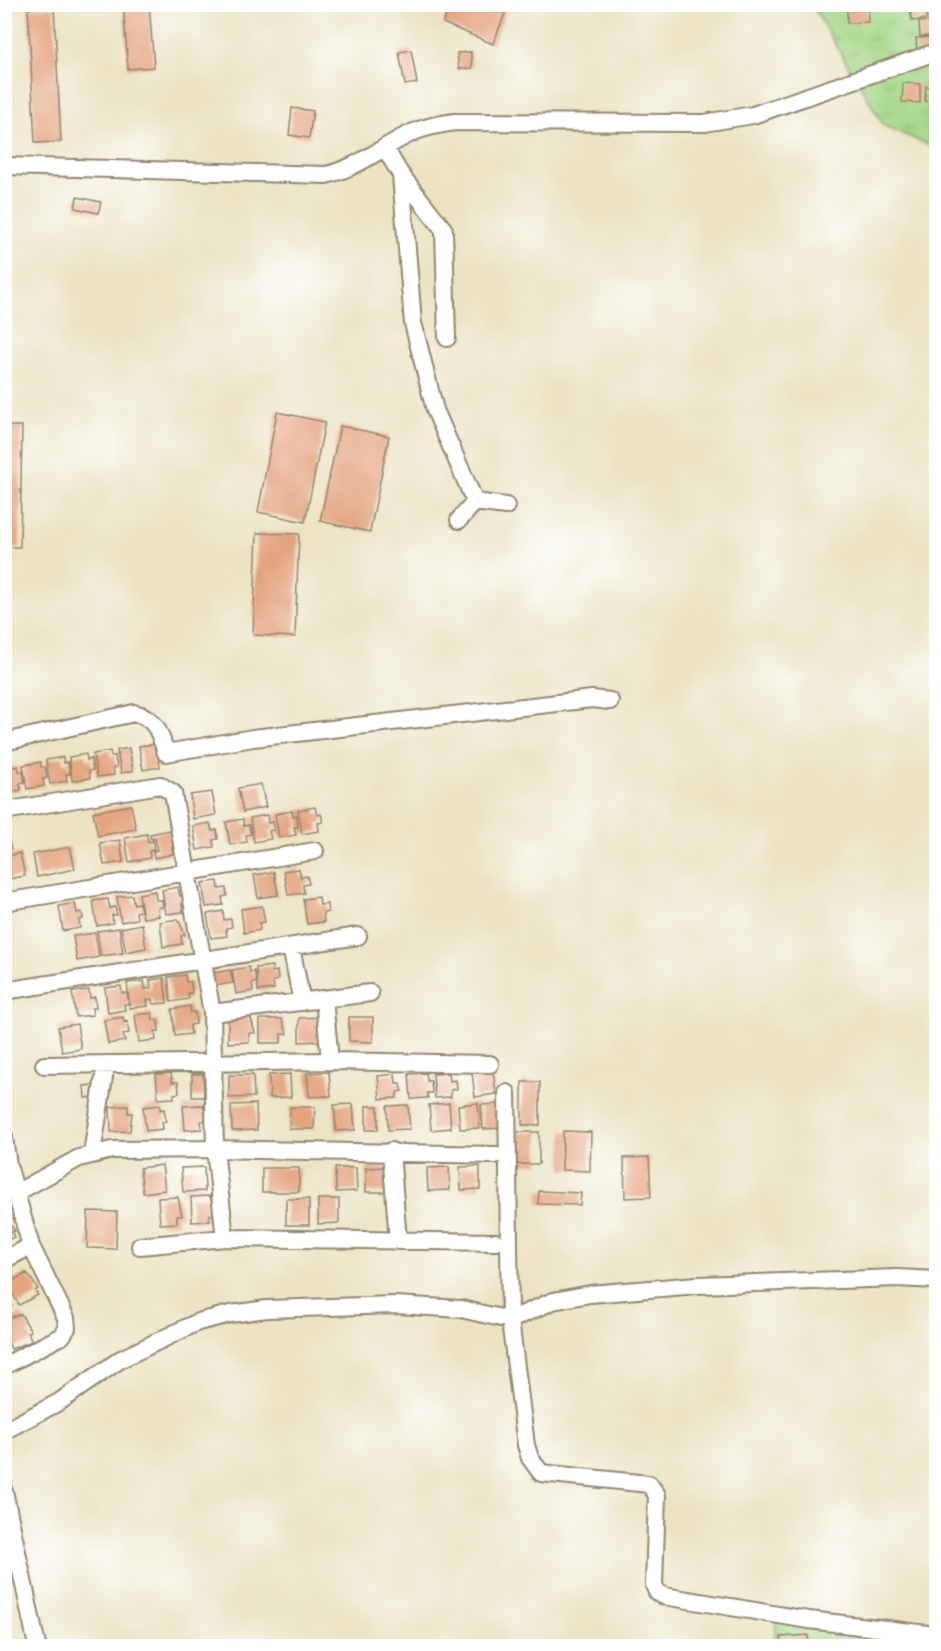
<svg xmlns="http://www.w3.org/2000/svg" width="941" height="1651" viewBox="0 0 941 1651" font-family="Mynerve,sans-serif">
	<style>
		.grass { fill: url(#grass-tufts); stroke: #6f8052; stroke-width: 1.5 }
		.building { fill: #e4a480 }
		.lines { fill: none; stroke-linecap: round; stroke-linejoin: round }
		.minor-casing { stroke: #938670; stroke-width: 20 }
		.minor { stroke: #fff; stroke-width: 16 }
	</style>
	<defs>
		<pattern id="grass-tufts" width="24" height="20" patternUnits="userSpaceOnUse" patternTransform="scale(1.5)"><rect width="24" height="20" fill="#a3d685"/><path d="M3 7l-1-3M5 7V3M7 7l1-3M15 17l-1-3M17 17v-4M19 17l1-3" fill="none" stroke="#8db872"/></pattern>
	</defs>
	<rect width="100%" height="100%" fill="#fff"/>
	<filter id="ink" filterUnits="userSpaceOnUse"><feTurbulence type="fractalNoise" baseFrequency=".0167" numOctaves="2"/><feDisplacementMap in="SourceGraphic" scale="12" xChannelSelector="R" yChannelSelector="G"/><feConvolveMatrix kernelMatrix="1 2 1 2 8 2 1 2 1" color-interpolation-filters="sRGB"/></filter>
	<filter id="wash" filterUnits="userSpaceOnUse"><feTurbulence type="fractalNoise" baseFrequency=".008" numOctaves="4" result="noise"/><feDisplacementMap in="SourceGraphic" scale="24" xChannelSelector="R" yChannelSelector="G"/><feGaussianBlur stdDeviation="1.35" result="paint"/><feColorMatrix in="noise" values="0 0 0 0 0 0 0 0 0 0 0 0 0 0 0 0 0 1.4 0 .05"/><feComposite in="paint" operator="in"/></filter>
	<g filter="url(#wash)">
		<rect width="100%" height="100%" fill="#ebe3c3"/>
		<path class="grass" d="M812,5H936V148L884,126Z
			M776,1620L936,1622V1646H774Z"/>
		<g id="blocks">
			<path class="building" d="M123,4H149L154,67L128,69Z
				M450,4H491L506,11L493,44L443,23Z
				M847,4H868V22L847,23Z
				M934,5L936,16L929,17L927,6Z
				M924,6L927,19L912,21L910,9Z
				M54,7L61,142L35,143L28,8Z
				M935,21L936,35L920,37L919,22Z
				M932,37L934,50L917,52L916,38Z
				M411,50L417,83L405,85L399,52Z
				M471,52L472,68L459,69L457,53Z
				M903,83L920,84V103L902,102Z
				M926,86L936,87V102L925,101Z
				M292,108L313,111L309,138L289,135Z
				M77,197L101,202L98,213L75,208Z
				M277,412L325,422L305,522L258,512Z
				M4,426H22L20,547H4Z
				M340,426L389,436L370,532L320,521Z
				M257,533L299,534L295,637L253,635Z
				M156,744L163,760H159L160,767L143,770L139,746Z
				M129,748L133,771L121,773L117,750Z
				M110,751L111,756H115L117,767L113,768L114,775L97,777L93,754Z
				M86,754L87,760L91,759L93,770L89,771L90,778L72,781L69,757Z
				M63,757L64,763L68,762L70,774H66L67,781L50,784L46,760Z
				M41,762V767H45L47,778L43,779L44,786L27,789L23,765Z
				M18,766L19,771H23L25,782L20,783L21,790L4,793V768Z
				M261,784L266,807L243,812L238,788Z
				M212,792L216,815L193,819L190,795Z
				M131,805L136,829L98,836L93,812Z
				M315,807L317,815L321,814L323,822L318,823L319,831L302,834L298,810Z
				M292,811L293,816L297,815L298,827H294L296,835L279,838L275,814Z
				M267,815L268,823L273,822L274,830L269,831L271,839L254,842L250,818Z
				M243,819L244,826L249,825L251,834L246,835L247,842L230,845L226,822Z
				M4,822L11,849L4,850Z
				M210,823L212,831L217,830L218,839L213,840L214,847L197,850L193,826Z
				M170,830L171,835L175,834L177,846L172,847L173,854L154,858L153,851L157,850L155,839H151L150,834Z
				M147,834L148,842L153,841L154,850L149,851L150,858L129,862L125,838Z
				M120,840L123,862L104,865L100,843Z
				M70,847L75,869L37,877L33,854Z
				M20,853L25,876L4,880V857Z
				M299,869L301,877L307,876L309,884L303,885L304,893L288,895L284,871Z
				M274,872L278,895L258,898L254,875Z
				M218,881L219,889L226,888L227,896L222,897L223,905L206,907L202,883Z
				M178,887L180,896L185,895L186,903L182,904L183,912L166,914L162,890Z
				M155,891L156,900H162L163,907L158,908L159,916L143,918L139,894Z
				M132,895L134,904L139,903L141,911L136,912L137,919L121,922L117,897Z
				M319,897L320,905L327,904L328,912L323,913L324,922L307,924L303,899Z
				M108,899L110,908L115,907L117,915H112L113,923L97,926L93,901Z
				M75,903L77,913L82,912L83,919L79,920L80,928L63,931L59,906Z
				M262,906L265,922L259,923L260,930L244,933L241,909Z
				M223,911L224,920L231,919L232,927L226,928L227,936L211,938L207,914Z
				M178,919L185,935L181,936L182,944L163,947L160,922Z
				M142,924L146,948L126,952L121,928Z
				M119,928L123,953L101,956L97,931Z
				M95,933L99,957L77,961L73,936Z
				M272,966V972L277,971L278,980L273,981L274,989L258,991L256,968Z
				M249,967L250,972L254,971L257,982L252,983L253,991L236,994L232,970Z
				M230,970L233,983L209,987L207,974Z
				M185,975L186,982H191L192,993H188L189,999L171,1002L168,977Z
				M164,978L167,1003L153,1004L152,999L147,1000L148,1006L130,1008L127,983L144,981L145,989L151,988L150,980Z
				M121,986L122,993H127L129,1004H124L125,1010L108,1013L105,988Z
				M89,990L90,998L95,997L96,1008H92L93,1015L76,1017L72,992Z
				M190,1006L191,1012H195L196,1024L190,1025L191,1034L175,1036L172,1009Z
				M152,1013L153,1020H158L159,1031H155L156,1040L139,1042L135,1015Z
				M123,1017L124,1022L127,1021L129,1033L123,1034L125,1041L108,1044L104,1020Z
				M322,1017L320,1041L299,1042V1018Z
				M349,1017H373V1042L349,1041Z
				M228,1018H251L255,1033H249V1042L228,1043Z
				M260,1019H282L287,1034H281V1043H260Z
				M77,1024L81,1049L62,1052L58,1027Z
				M493,1071L496,1094L475,1097L472,1073Z
				M329,1072L331,1096L309,1097L307,1073Z
				M171,1073L172,1082H178L179,1093L174,1094V1098L158,1099L156,1074Z
				M426,1073L427,1081H431L432,1093H427L428,1098L411,1099L409,1074Z
				M449,1073L450,1081L456,1080L457,1089L451,1090V1097L435,1098L433,1074Z
				M192,1074H203L204,1097H192Z
				M290,1074L291,1097L270,1098L269,1075Z
				M395,1074L396,1083H401L402,1091L397,1092V1098L380,1099L378,1076Z
				M229,1075H253L254,1097L229,1098Z
				M522,1082H540V1125H522Z
				M99,1084L100,1096L85,1098L84,1086Z
				M449,1103L451,1128L431,1130L429,1105Z
				M478,1103L480,1128L460,1129L458,1105Z
				M256,1104L257,1130L232,1131L231,1105Z
				M353,1104L355,1130L336,1131L334,1105Z
				M503,1104L504,1128L483,1129L481,1105Z
				M160,1105V1110L164,1109L166,1121L162,1122L163,1129L146,1131L143,1107Z
				M203,1105L207,1120L201,1121L202,1129L185,1130L183,1106Z
				M408,1105L410,1129L388,1130L387,1106Z
				M128,1106V1113H132L130,1131L111,1132L110,1107Z
				M366,1106H378V1130H366Z
				M290,1107H315L314,1129H289Z
				M563,1131L591,1132L590,1171L562,1170Z
				M515,1132H539V1164H514Z
				M649,1157L651,1197L625,1198L624,1158Z
				M162,1165L165,1190L143,1193L140,1168Z
				M480,1166V1189L461,1190L460,1167Z
				M204,1167L205,1191L183,1192L181,1168Z
				M386,1167L387,1192H366V1168Z
				M449,1167L450,1190L428,1191L427,1168Z
				M262,1168H299V1192H262Z
				M335,1168H356L357,1191L336,1192Z
				M539,1191L581,1193L580,1205L538,1204Z
				M210,1196L215,1214L209,1215L210,1221L192,1222L191,1197Z
				M178,1197L182,1216H177V1223L160,1224L158,1198Z
				M286,1199H309V1225H286Z
				M318,1199H339V1223L318,1224Z
				M88,1211L117,1212L116,1249L87,1248Z
				M4,1218L15,1231L12,1232L14,1237L4,1242Z
				M27,1273L38,1289L35,1291L38,1295L19,1305L7,1283Z
				M8,1292L12,1306L4,1310V1294Z
				M21,1314L31,1331L28,1332L32,1341L11,1349L4,1332V1320Z
				M808,1635L809,1646H782L781,1637Z"/>
		</g>
	</g>
	<g filter="url(#ink)">
		<use href="#blocks" fill-opacity="0" stroke="#938670" stroke-width="1.5"/>
		<g class="lines">
			<g class="minor-casing">
				<path id="minor" d="M385,148L401,175L413,323L435,410L475,502L506,506
					M4,166L326,175C361,167 383,145 414,132C427,126 441,124 455,122L704,123L753,115L936,52
					M401,175L444,230L447,338
					M459,520L475,502
					M4,742L134,713C156,717 160,734 166,753L253,738L592,699L610,701
					M4,811L160,785L173,793L212,1013L215,1149L225,1238L496,1242
					M4,902L315,851
					M291,947L302,1002
					M4,991L358,936
					M324,999L330,1061
					M212,1013L370,993
					M44,1065L330,1061L490,1064
					M507,1093L510,1320L526,1445L530,1458L541,1473L649,1484L657,1495L654,1585L657,1592L664,1596L809,1620L936,1635
					M4,1137L8,1165L31,1246L66,1318L67,1328L62,1336L4,1366
					M391,1151L398,1241
					M92,1154L106,1064
					M16,1193L79,1158L112,1150L215,1149L495,1155
					M140,1246L225,1238
					M4,1260L31,1246
					M4,1431L59,1402L121,1359L198,1322L230,1314L267,1309L396,1305L461,1309L510,1320L553,1301L590,1294L697,1285L897,1278L936,1280
					M4,1491L37,1646"/>
			</g>
			<use href="#minor" class="minor"/>
		</g>
	</g>
	<rect width="941" height="1651" fill="none" stroke="#fff" stroke-width="24"/>
</svg>
